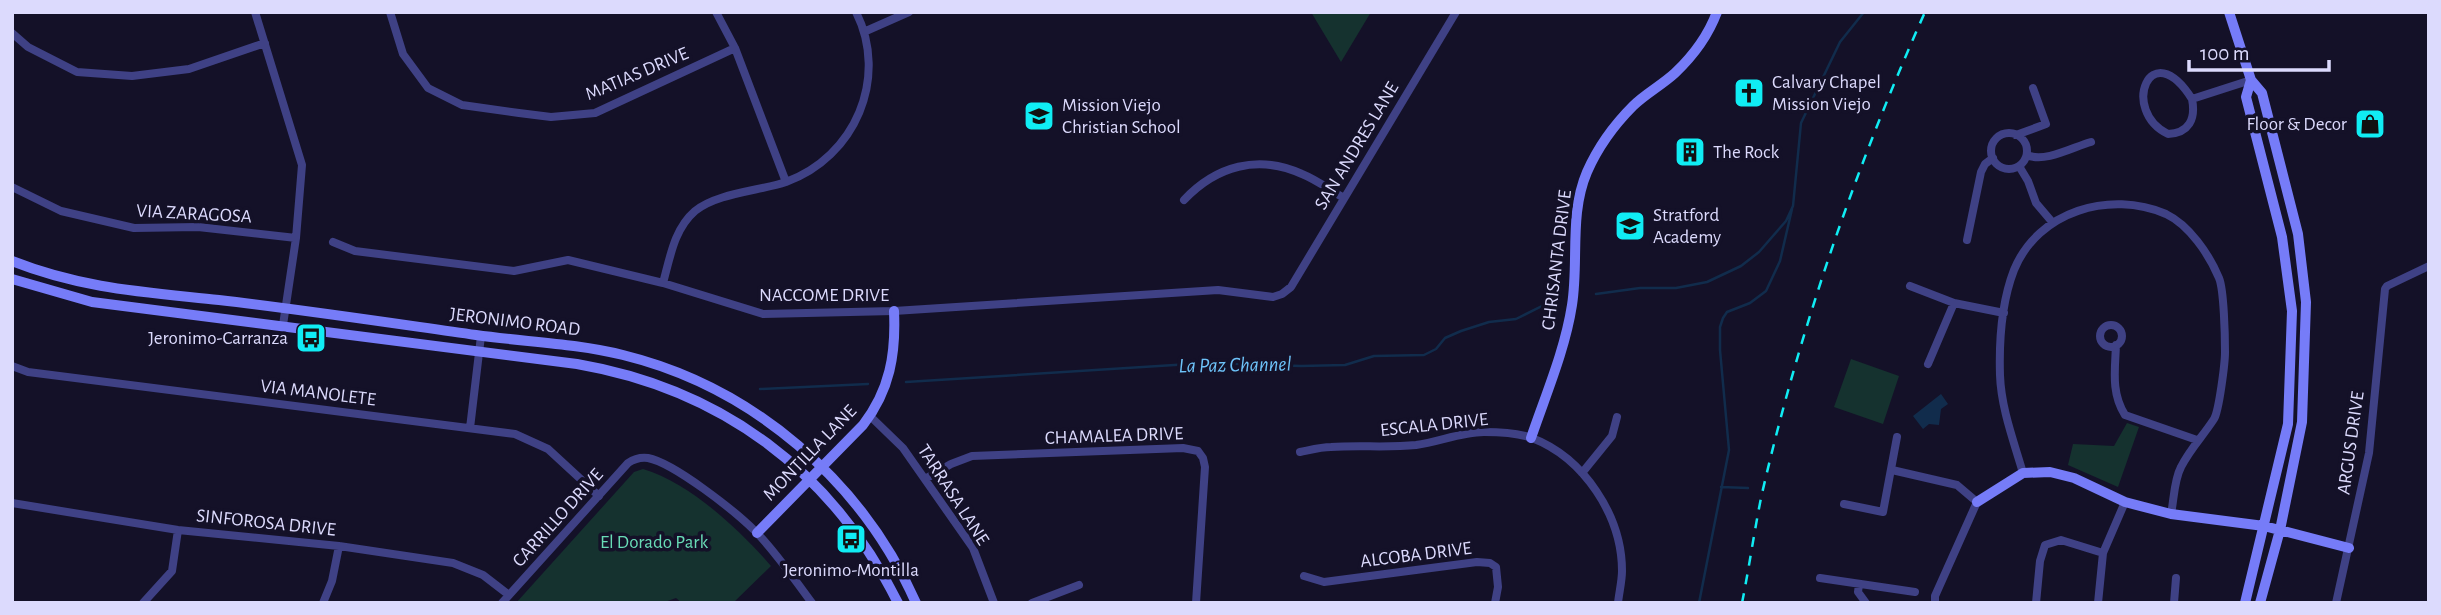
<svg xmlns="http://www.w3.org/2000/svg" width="2441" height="615" viewBox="0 0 2441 615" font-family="'Alegreya Sans',sans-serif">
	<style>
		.green { fill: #15322f }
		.water { fill: #112c4c }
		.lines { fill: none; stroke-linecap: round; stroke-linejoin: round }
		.stream { stroke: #112c4c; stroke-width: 2.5 }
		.street { stroke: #3f4185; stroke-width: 8 }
		.secondary { stroke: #767cf8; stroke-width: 10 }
		.rail { stroke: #10edf4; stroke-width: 2.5; stroke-dasharray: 10 9; stroke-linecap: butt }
		.labels { text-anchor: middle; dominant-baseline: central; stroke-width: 7; stroke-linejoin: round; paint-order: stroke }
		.street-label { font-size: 19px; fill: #dcdafd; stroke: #141128 }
		.poi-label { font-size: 19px; fill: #dcdafd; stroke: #141128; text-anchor: start }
		.park-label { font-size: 19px; fill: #68dbb6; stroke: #141128 }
		.water-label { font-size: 21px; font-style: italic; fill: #6dc2f8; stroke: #141128 }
	</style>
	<rect width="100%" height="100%" fill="#141128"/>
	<path class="green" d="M1311,12H1371L1341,62Z
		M1851,359L1899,376L1883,424L1834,407Z
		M2127,423L2139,427L2118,487L2068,465L2073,444L2114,446Z
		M643,469C690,483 740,530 771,566L733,603H682L676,598L662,603H516L634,472Z"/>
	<path class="water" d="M1941,394L1948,404L1941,409L1939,425L1929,424L1923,429L1913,416Z"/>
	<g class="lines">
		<path class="stream" d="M1596,294L1640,288H1676L1707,282L1741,266L1759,252L1786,221L1793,206L1801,123L1840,42L1864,12
			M906,382L1206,363L1301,366L1345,365L1374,356L1424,355L1436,349L1445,338L1461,331L1489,322L1516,319L1550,302
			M760,389L868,384
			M1721,487L1748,488
			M1699,603L1729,450L1720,350V327L1723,318L1727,312L1750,303L1766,291L1780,261L1792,209"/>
		<path class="street" d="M255,12L302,165L296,238L283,325
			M390,12L403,54L428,88L462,105L519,113L551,117L595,113L735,48
			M716,12L735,48L786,182
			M866,31L909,12
			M12,33L28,47L77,72L132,76L189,69L265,43
			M2192,99C2196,119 2189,133 2168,134C2120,111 2150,33 2192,99L2251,80
			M1991 151a18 18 0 1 1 36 0a18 18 0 1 1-36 0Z
			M2016,135L2046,124L2033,88
			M2027,155C2045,163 2073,147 2091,142
			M2019,166L2028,181L2036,203L2053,223
			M12,187L61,211L134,228L198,227L296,238
			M1184,200C1216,166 1258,154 1302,174C1317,180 1330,190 1344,198
			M1967,240L1981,172L1985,164L1993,158
			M333,242L355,251L514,271L568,260L663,283L763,314L894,311L1218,290L1273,297L1282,294L1291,287L1456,12
			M663,283C670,258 674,229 695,211C717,193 759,191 786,182C855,157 889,78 856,12
			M1910,286L1954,303L2004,313
			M2100 336a11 11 0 1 1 22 0a11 11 0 1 1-22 0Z
			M2116,345C2115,370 2111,393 2125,415L2197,440
			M1928,364L1954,303
			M12,366L28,372L515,434L548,449L599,496
			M870,416L903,448L973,548L994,603
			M470,428L481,336
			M1300,452C1310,450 1321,447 1331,447C1360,445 1388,448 1416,445C1439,442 1461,432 1484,432C1498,432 1518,433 1532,438C1584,458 1622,516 1622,571C1622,581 1619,593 1618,603
			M1892,470L1957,485L1977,502L1935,596V603
			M1582,473L1612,436L1617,417
			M2023,473C2014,442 2001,408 2000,375C1999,342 2002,301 2014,270C2038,211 2110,190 2166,214C2189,225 2209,254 2219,278C2224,290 2225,336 2225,352C2225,363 2219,411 2214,419C2203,436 2190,449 2181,467C2174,480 2174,499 2171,514
			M925,479L951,464L972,456L1183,448L1198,451L1203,458L1205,467L1196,603
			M12,503L178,530L339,546L453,563L483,575L509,595
			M1844,504L1883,512L1897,437
			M1304,576L1324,582L1477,562L1490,563L1496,567L1498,587L1495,603
			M1820,578L1915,592
			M1859,584L1858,592L1866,603
			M143,603L172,571L178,530
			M323,603L332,581L339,546
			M502,603L628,463C634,459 641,457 648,458C674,463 735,511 755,531C776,552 794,579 812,603
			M1032,603L1079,585
			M2036,603L2040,561L2045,545L2061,540L2103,553
			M2098,603L2103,553L2125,502
			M2174,603L2176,578
			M2336,603L2369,453L2385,289L2387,286L2429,266"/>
		<path class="secondary" d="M2229,12L2251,80L2262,93L2298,234L2306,302L2302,422L2280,530L2260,603
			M12,261C83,289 145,292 219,300C305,310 391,323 476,335C525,342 575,343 623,355C753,387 862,481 916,603
			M12,279L92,302L577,364C722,389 832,471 898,603
			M1531,438C1546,394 1565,350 1572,305C1579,261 1569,214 1587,172C1598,147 1614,125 1633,106C1645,94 1662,85 1675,73C1693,56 1708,36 1717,12
			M1977,502L2023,473L2050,472L2074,478L2125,502L2171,514L2264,526L2349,548
			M757,533L863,425C890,390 896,354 894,311
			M2245,603L2288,424L2292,311L2282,237L2246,97L2251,80"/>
		<path class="rail" d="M1742,603C1749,568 1754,533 1761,498C1799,331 1855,169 1925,12"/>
	</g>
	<defs>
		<g id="church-square" transform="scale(1.575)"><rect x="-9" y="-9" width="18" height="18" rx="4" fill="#10edf4" stroke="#141128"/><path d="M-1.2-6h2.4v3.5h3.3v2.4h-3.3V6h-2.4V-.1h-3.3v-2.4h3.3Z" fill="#111"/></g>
		<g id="school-square" transform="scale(1.575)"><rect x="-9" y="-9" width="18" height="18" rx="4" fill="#10edf4" stroke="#141128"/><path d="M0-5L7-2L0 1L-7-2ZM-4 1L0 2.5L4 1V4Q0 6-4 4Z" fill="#111"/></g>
		<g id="shop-square" transform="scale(1.575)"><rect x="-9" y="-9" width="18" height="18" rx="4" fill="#10edf4" stroke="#141128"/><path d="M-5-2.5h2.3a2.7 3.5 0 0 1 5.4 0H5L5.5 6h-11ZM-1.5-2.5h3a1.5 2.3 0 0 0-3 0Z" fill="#111"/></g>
		<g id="building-square" transform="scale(1.575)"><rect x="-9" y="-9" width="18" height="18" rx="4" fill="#10edf4" stroke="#141128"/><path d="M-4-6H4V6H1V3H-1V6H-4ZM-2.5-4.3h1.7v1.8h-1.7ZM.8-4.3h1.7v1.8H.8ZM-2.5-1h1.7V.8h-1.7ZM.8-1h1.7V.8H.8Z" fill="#111"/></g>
		<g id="bus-square" transform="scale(1.575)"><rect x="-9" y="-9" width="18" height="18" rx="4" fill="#10edf4" stroke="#141128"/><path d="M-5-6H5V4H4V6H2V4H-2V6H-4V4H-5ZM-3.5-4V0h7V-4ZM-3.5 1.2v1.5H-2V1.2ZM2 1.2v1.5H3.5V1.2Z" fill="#111"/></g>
	</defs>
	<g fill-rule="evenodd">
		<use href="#church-square" x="1749" y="93"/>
		<use href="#school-square" x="1039" y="116"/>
		<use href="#shop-square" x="2370" y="124"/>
		<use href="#building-square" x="1690" y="152"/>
		<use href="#school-square" x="1630" y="226"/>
		<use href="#bus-square" x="311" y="338"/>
		<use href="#bus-square" x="851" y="539"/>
	</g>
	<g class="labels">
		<g class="street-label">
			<text transform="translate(637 74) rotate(-23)">MATIAS DRIVE</text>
			<text transform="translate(1357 146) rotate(-59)">SAN ANDRES LANE</text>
			<text transform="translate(194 214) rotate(3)">VIA ZARAGOSA</text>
			<text transform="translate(1557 260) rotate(-83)">CHRISANTA DRIVE</text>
			<text x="824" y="295">NACCOME DRIVE</text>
			<text transform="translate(515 322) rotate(7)">JERONIMO ROAD</text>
			<text transform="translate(318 393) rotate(7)">VIA MANOLETE</text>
			<text transform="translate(1434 425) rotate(-6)">ESCALA DRIVE</text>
			<text transform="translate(1114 436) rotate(-2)">CHAMALEA DRIVE</text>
			<text transform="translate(2351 443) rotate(-82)">ARGUS DRIVE</text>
			<text transform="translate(810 453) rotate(-46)">MONTILLA LANE</text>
			<text transform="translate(953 495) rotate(57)">TARRASA LANE</text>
			<text transform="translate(558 518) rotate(-48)">CARRILLO DRIVE</text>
			<text transform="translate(266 523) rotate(6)">SINFOROSA DRIVE</text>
			<text transform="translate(1416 555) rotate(-7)">ALCOBA DRIVE</text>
		</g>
		<g class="poi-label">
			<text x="1772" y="82">Calvary Chapel<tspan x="1772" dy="22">Mission Viejo</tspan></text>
			<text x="1062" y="105">Mission Viejo<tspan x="1062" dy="22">Christian School</tspan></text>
			<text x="2347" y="124" text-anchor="end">Floor &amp; Decor</text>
			<text x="1713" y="152">The Rock</text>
			<text x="1653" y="215">Stratford<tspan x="1653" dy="22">Academy</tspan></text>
			<text x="288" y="338" text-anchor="end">Jeronimo-Carranza</text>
			<text x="851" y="570" text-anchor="middle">Jeronimo-Montilla</text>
		</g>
		<g class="park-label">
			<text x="654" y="542">El Dorado Park</text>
		</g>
		<g class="water-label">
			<text transform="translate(1235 365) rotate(-1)">La Paz Channel</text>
		</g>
	</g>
	<rect width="2441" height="615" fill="none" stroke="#dcdafd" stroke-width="28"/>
	<path d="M2189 60v10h140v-10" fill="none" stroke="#dcdafd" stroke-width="3.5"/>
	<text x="2200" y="60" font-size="21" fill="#dcdafd" stroke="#141128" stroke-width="5" paint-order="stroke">100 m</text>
</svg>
